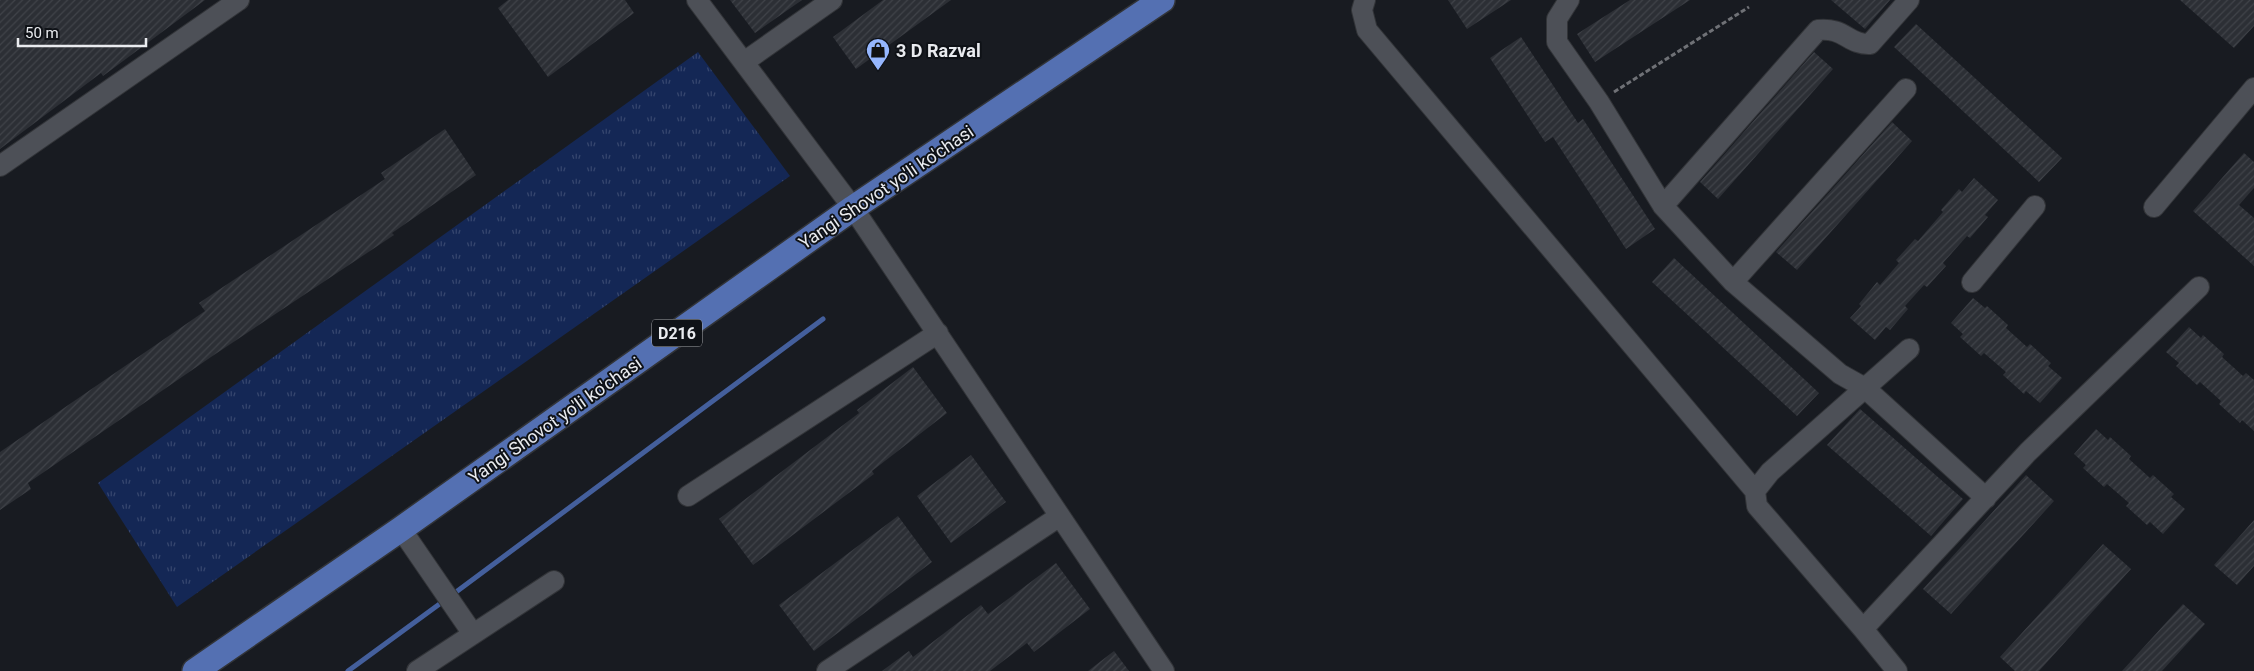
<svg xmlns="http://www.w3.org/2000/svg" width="2254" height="671" viewBox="0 0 2254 671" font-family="Roboto,sans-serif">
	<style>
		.grass { fill: url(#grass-tufts) }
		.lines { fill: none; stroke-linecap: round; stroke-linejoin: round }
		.stream { stroke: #445f9c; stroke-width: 5 }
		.building { fill: url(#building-hatch) }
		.minor-casing { stroke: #323438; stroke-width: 22 }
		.major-casing { stroke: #323438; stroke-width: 28 }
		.path { stroke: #6f7176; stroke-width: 3; stroke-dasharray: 5 2.5; stroke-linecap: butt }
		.minor { stroke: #4d5057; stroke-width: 20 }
		.major { stroke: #5470b2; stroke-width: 25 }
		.labels { text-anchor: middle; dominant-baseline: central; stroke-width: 4; stroke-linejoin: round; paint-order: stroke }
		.shield { fill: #0f1217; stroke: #a8aaae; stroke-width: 1 }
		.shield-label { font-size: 16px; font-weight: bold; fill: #e9ebef }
		.poi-label { font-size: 18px; font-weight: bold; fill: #e9ebef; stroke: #0f1217; text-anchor: start }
		.street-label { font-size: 18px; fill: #e9ebef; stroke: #0f1217 }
	</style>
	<defs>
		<pattern id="grass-tufts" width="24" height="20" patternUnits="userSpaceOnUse" patternTransform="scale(1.25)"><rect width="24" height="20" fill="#142755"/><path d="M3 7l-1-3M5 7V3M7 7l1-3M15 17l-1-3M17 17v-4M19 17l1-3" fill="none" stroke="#36466e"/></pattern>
		<pattern id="building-hatch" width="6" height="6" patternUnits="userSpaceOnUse" patternTransform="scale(1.25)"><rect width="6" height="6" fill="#2c2f35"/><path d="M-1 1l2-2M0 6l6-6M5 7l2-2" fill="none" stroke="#404349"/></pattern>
	</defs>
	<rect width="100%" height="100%" fill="#181b21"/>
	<path class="grass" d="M698,52L790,176L177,607L98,483Z"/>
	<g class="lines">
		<path class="stream" d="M452,595L823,319
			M348,671L445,600"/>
	</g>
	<path class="building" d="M0,0H205L103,76L101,73L0,149Z
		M508,0H625L634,13L548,77L498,8Z
		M730,0H802L755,33Z
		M883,0H951L856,69L833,37Z
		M1448,0H1511L1467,29Z
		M1630,0H1690L1595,62L1577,34Z
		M1831,0H1890L1865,29Z
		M2180,0H2254V26L2234,48Z
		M1916,24L2062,158L2039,182L1894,47Z
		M1521,37L1578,123L1583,119L1655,229L1626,249L1553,137L1545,142L1490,58Z
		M1814,52L1833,69L1718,199L1700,182Z
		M1892,122L1912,141L1797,270L1776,252Z
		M445,129L476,175L392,233L394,235L211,357L28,483L31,489L0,510V452L205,311L199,303L385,179L381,173Z
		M2244,153L2254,162V188L2239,205L2254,218V266L2193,211Z
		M1974,178L1998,200L1985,215L1988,217L1970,238L1967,236L1943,263L1946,266L1927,287L1924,285L1905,306L1908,309L1890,330L1886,327L1875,340L1850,318L1861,306L1859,304L1877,282L1880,285L1899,263L1896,260L1915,239L1918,241L1943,212L1941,210L1959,189L1962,192Z
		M1674,258L1819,393L1797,416L1652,282Z
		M1973,298L1985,308L1987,306L2008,325L2006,328L2027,347L2030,344L2051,363L2048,366L2062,378L2040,403L2026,391L2024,394L2003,375L2006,372L1984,353L1981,356L1960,337L1963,334L1951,323Z
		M2189,327L2201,338L2203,335L2224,354L2222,357L2243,376L2246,373L2254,380V431L2242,420L2240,423L2219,404L2221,401L2200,382L2197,385L2176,366L2179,363L2166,352Z
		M913,367L947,413L872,471L874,474L753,565L719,519L859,413L857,410Z
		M1860,409L1963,499L1931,536L1827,445Z
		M2096,429L2108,440L2110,437L2131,456L2129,459L2150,478L2153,475L2174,494L2171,497L2185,509L2163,534L2150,522L2147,525L2126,506L2129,503L2107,484L2104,487L2083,468L2086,465L2074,454Z
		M971,455L1006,502L951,543L917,496Z
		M2026,475L2054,501L1951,614L1923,589Z
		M898,516L932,562L814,651L779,605Z
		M2254,520V566L2237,585L2214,565Z
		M2103,544L2131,569L2039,671H2015L2000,657Z
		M1056,563L1090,609L1034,652L1027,643L990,671H882L909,651L913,657L981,605L988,614Z
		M2183,604L2205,624L2162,671H2122Z
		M1114,651L1129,671H1088Z"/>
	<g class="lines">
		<g class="minor-casing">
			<path id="minor" d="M697,0L853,208L1164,671
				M1365,0L1362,10L1367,30L1755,491
				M1569,0L1557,19V42L1599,102L1663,206L1733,282L1840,374L1865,388L1986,498
				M744,62L832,0
				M0,166L239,0
				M1663,206L1818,30C1844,27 1849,45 1870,44L1909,0
				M2154,207L2254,88
				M1733,282L1906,89
				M1972,282L2035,206
				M1909,349L1770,472L1755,491L1757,506L1863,629L2028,452L2199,287
				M688,496L938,333
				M401,529L473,634
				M1863,629L1897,671
				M417,671L554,581
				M827,671L1060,516"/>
		</g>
		<g class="major-casing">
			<path id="major" d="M195,671L401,529L853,208L1162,0"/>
		</g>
		<path class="path" d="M1614,92L1749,7"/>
		<use href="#minor" class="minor"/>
		<use href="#major" class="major"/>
	</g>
	<defs>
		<g id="shop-pin" transform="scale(1.25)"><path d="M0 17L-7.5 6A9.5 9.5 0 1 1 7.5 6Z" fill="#95b6fd" stroke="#0f1217"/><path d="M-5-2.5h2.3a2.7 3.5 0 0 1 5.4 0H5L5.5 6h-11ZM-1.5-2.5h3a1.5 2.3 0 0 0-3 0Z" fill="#111"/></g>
	</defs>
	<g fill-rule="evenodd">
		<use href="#shop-pin" x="878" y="50"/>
	</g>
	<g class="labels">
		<rect class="shield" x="652" y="319.5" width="50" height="27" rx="4"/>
		<g class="shield-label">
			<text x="677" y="333">D216</text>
		</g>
		<g class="poi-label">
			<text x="896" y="50">3 D Razval</text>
		</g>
		<g class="street-label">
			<text transform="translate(886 187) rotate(-34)">Yangi Shovot yo'li ko'chasi</text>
			<text transform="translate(555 420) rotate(-35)">Yangi Shovot yo'li ko'chasi</text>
		</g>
	</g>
	<path d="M18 38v8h128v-8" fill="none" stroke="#e9ebef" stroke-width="2.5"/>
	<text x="25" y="38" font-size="15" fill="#e9ebef" stroke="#0f1217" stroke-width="4" paint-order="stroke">50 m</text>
</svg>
